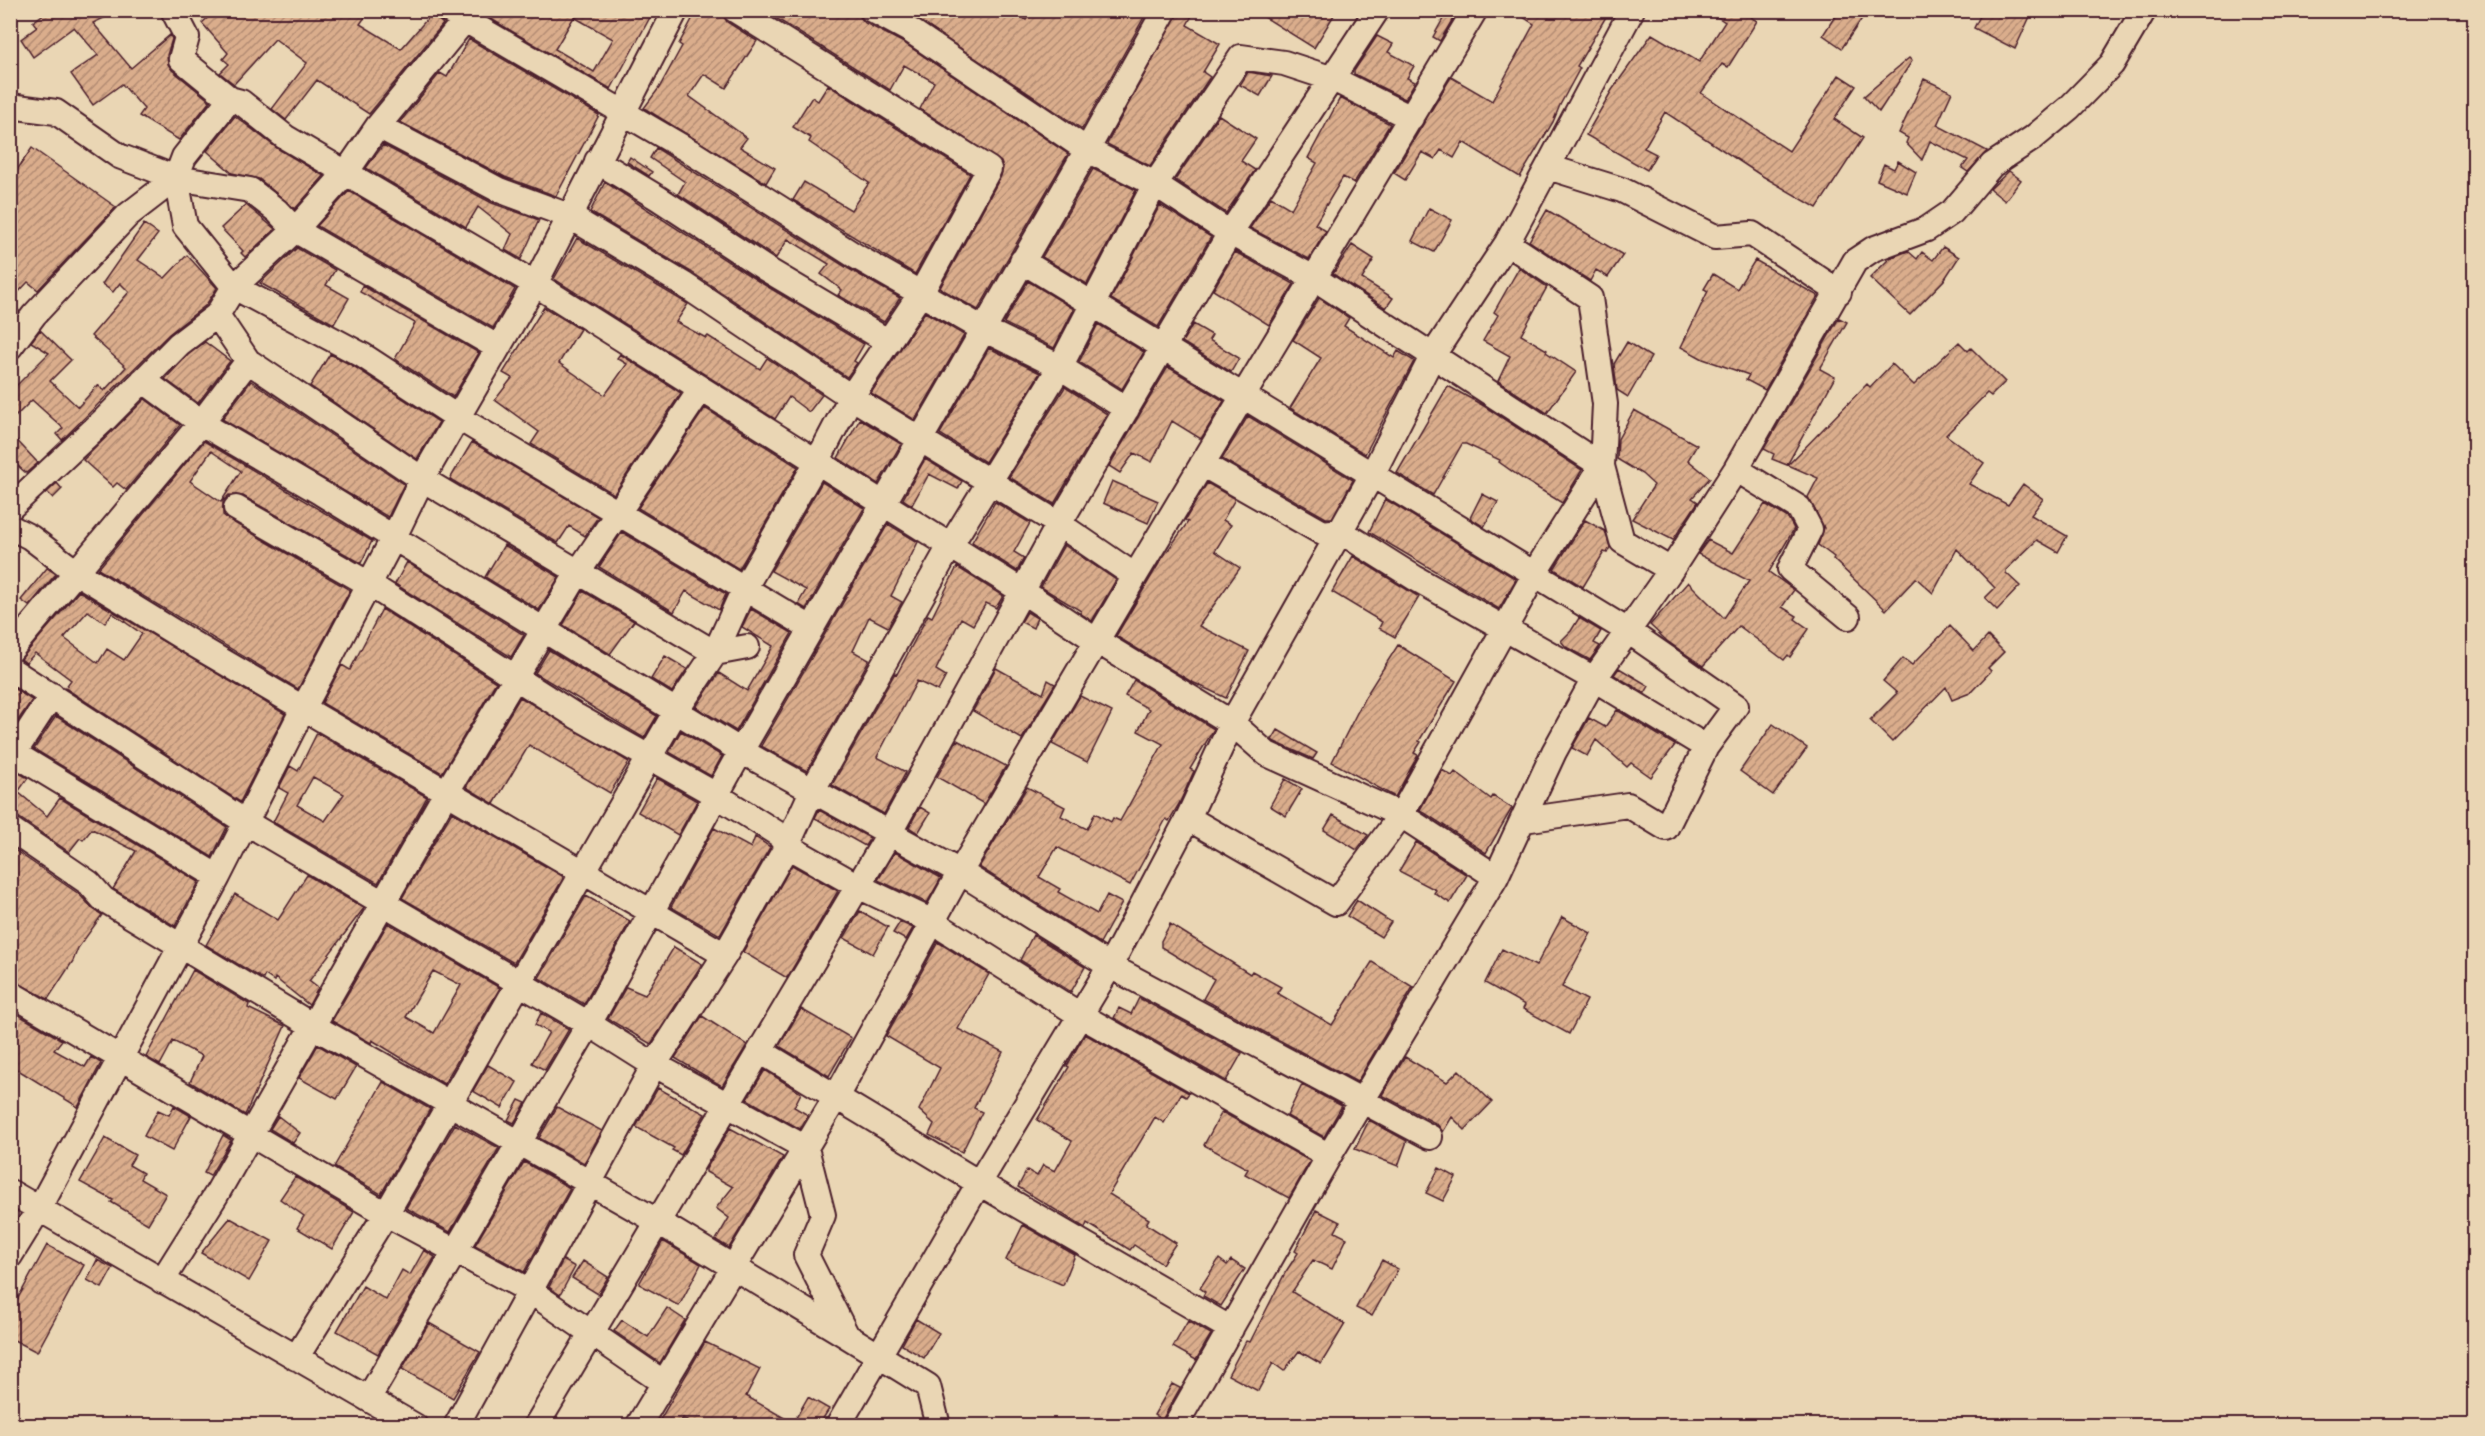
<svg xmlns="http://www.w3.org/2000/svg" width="2485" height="1436" viewBox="0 0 2485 1436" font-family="'Gochi Hand',sans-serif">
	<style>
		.building { fill: url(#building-hatch); stroke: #4a1f2b; stroke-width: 1.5; fill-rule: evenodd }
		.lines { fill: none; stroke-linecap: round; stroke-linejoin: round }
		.street-casing { stroke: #4a1f2b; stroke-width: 28 }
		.street { stroke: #ead6b4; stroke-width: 24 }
	</style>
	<defs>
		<pattern id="building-hatch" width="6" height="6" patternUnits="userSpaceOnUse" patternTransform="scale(1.5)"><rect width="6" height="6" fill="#daad8c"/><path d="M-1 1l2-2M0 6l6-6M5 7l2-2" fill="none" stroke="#b38c73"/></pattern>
	</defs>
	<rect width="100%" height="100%" fill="#ead6b4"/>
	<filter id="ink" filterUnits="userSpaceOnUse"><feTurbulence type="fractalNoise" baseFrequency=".0167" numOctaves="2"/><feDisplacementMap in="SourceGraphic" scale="12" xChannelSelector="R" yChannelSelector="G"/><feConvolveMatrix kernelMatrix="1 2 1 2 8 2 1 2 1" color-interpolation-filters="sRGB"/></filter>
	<g filter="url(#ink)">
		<path class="building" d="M49,10H121L93,23L131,68L170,35L172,39L167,55L168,64L172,70L210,101L179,140L139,116L144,109L122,84L93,105L71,74L98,55L74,27L33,57L21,39L37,27L33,22Z
			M216,10H370L360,24L401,49L434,11L436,18L443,24L369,114L317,80L286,120L272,109L307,63L275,39L234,84L220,73L229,64L223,59L228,53L202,23Z
			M489,10H654L611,89L486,16ZM574,17L613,39L594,72L555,49Z
			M697,10H721L727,22L757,41L726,88L704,74L689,96L747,138L740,147L775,168L766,183L644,108L659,88L682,46L679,44Z
			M763,10H858L860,17L865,23L904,43L1068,154L978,310L940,288L1001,176L1003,168L1001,162L920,109L934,82L904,65L890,90Z
			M903,10H939L951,18L957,10H1014L1026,20L1032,10H1148L1082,129Z
			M1179,10H1195L1187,25L1220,44L1203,72L1210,77L1150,166L1107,144Z
			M1253,10H1337L1314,48Z
			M1448,10H1458L1440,41L1433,37Z
			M1512,10H1610L1577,66L1580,68L1560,105L1553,122L1520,177L1463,142L1454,158L1441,150L1435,159L1422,152L1405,180L1394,173L1451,77L1492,101L1534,24Z
			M1707,10H1740L1757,21L1728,67L1722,64L1701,93L1789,151L1839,75L1856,86L1834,119L1863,138L1817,208L1759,174L1665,112L1644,148L1656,154L1647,170L1586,135L1612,90L1652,34L1699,62L1725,22Z
			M1839,10H1853L1863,17L1842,48L1823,35Z
			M1983,10H2033L2015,49L1974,28Z
			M1377,36L1393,44L1388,52L1414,66L1407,78L1415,82L1405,99L1354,74V71Z
			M469,39L599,115L556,196L505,177L400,122L440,73L447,77Z
			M1909,58L1912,61L1879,112L1864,96Z
			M1248,72L1272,76L1260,96L1240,85Z
			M1924,79L1952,92L1937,125L1987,151L1968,172L1962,168L1968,160L1930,141L1922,160L1906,143L1908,138L1899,133Z
			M828,85L970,174L915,274L793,200L804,182L851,210L869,183L809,142L811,138L793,127L812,97L818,101Z
			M1340,98L1390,124L1354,183L1343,177L1315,224L1326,231L1309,259L1250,228L1271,197L1291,209L1317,163L1308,158Z
			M1219,115L1256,139L1241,161L1255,170L1226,213L1175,180Z
			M235,116L278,149L324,176L295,209L259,179L232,173L207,151Z
			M383,145L492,203L539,220L521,259L505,250L512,234L478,207L466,227L366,168Z
			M32,148L116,207L38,290L28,282L10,301V180Z
			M656,148L849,269L900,298L884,322L838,295L842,290L821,274L829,264L788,239L776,258L678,194L685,182L650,158Z
			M630,157L652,172L649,176L627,162Z
			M1898,161L1916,172L1907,193L1877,180L1884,164L1894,169Z
			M1093,169L1136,190L1087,284L1042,257Z
			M2009,171L2021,180L2005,201L1990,189Z
			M605,182L758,281L864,344L854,361L857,363L847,377L691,272L590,212Z
			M349,191L515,289L493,328L317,226Z
			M246,205L275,229L245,257L241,253L243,251L221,228Z
			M1160,205L1211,237L1158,327L1111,299Z
			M1429,208L1452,220L1434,252L1412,241Z
			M1547,210L1623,255L1608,277L1596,270L1590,281L1529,241Z
			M144,224L158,234L138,260L165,278L187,255L217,288L206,305L169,334L62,440L57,434L63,428L32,400L10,422V392L49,353L31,342L40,330L71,360L50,381L78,407L98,385L104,391L126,367L91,336L129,292L120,283L113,292L102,284Z
			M577,238L688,304L676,322L706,338L708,336L760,369L767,358L822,395L809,412L789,397L775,419L554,279Z
			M1352,245L1374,259L1362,279L1393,298L1386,308L1333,274Z
			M1943,247L1959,257L1944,280L1910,315L1870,278L1890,258L1908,251L1917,259L1922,252L1933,260Z
			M297,248L335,270L326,285L349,298L334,324L260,283Z
			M1235,252L1294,284L1269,325L1213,290Z
			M1755,260L1818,296L1765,390L1746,380L1749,375L1703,359L1681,347L1708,291L1704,289L1713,274L1737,289Z
			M1519,268L1547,287L1521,335L1547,350L1546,352L1576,372L1547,413L1498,381L1510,356L1483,341L1498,315L1494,312Z
			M1028,281L1074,309L1054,348L1004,323Z
			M363,286L479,353L453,397L395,359L415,323L360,292Z
			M1319,298L1349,318L1344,326L1394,358L1398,351L1414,361L1365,454L1290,408L1321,358L1293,340Z
			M10,302L19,311L10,323Z
			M544,307L580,329L559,363L605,395L627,364L617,358L620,354L681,393L614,494L531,444L539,432L495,400L512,378L503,373Z
			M925,312L964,335L915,420L871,393Z
			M1839,318L1847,322L1820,369L1835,377L1787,465L1772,459L1774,454L1764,449Z
			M1098,324L1144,352L1122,389L1079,362Z
			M1193,324L1212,335L1209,340L1239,358L1231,372L1182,342Z
			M205,342L230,361L198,403L165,379L188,355Z
			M1627,342L1651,357L1628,397L1617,390L1614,364Z
			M1959,342L1968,351L1971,348L2005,382L1991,396L1987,393L1946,435L1984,463L1969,484L2008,505L2023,484L2043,499L2031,515L2067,536L2058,552L2037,540L2006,570V573L2020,586L1997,610L1985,598L1995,588L1957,549L1933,593L1916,578L1886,610L1833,559L1834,557L1818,545L1824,528L1808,497L1818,478L1788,465L1867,384L1870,387L1892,364L1914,385Z
			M989,348L1040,373L985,462L940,434Z
			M330,354L355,367L439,422L417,459L310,386Z
			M1168,367L1224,401L1201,439L1172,421L1152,462L1134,453L1120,473L1109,466Z
			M251,381L404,484L388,517L222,419Z
			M1448,386L1484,406L1582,470L1562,503L1523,479L1499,462L1500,460L1466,444H1462L1433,495L1397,473Z
			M1065,387L1107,414L1054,504L1009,477Z
			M145,399L180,425L126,490L117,483L113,487L83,460Z
			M705,408L798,467L739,569L638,508Z
			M1634,410L1697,445L1688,460L1710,478L1692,498L1698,502L1673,540L1632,519L1654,485L1642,474L1617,459L1618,439Z
			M1248,416L1353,480L1332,518H1326L1222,459Z
			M860,419L901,444L878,484L838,458Z
			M10,433L38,463L26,473L10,459Z
			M204,441L372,541L361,563L243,496L229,495L223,501V515L229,520L350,590L298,689L98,569ZM211,451L241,471L221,502L190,481Z
			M472,442L598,517L585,536L569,526L558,543L450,479Z
			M925,459L962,481L958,489L929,474L912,505L903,499Z
			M1112,481L1158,501L1148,523L1103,503Z
			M822,482L864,508L806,609L798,604L806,590L771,571Z
			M57,483L62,489L53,498L47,492Z
			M1207,483L1235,499L1223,520L1231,525L1215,551L1240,568L1199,626L1249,651L1226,698L1190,681L1116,636L1161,560L1188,522L1185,520Z
			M1482,494L1498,502L1484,527L1470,518Z
			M1385,499L1516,579L1499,609L1369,532Z
			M995,502L1030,523L1014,552L1024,558L1017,571L972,542Z
			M1765,504L1788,518L1794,529L1769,572L1794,590L1782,607L1797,616L1795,619L1809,629L1790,657L1788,655L1784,660L1739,626L1703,666L1667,641L1650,625L1688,582L1724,618L1749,581L1698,554L1708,540L1733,553Z
			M1585,520L1605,531L1610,547L1607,553L1604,552L1583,587L1554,569Z
			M888,524L918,542L891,596L902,602L888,627L869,617L853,651L869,660L807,771L761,746Z
			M622,532L726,594L719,610L686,591L674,612L599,567Z
			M504,545L559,577L539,610L485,577Z
			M1064,545L1116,580L1092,621L1080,613L1081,611L1041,587Z
			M1353,556L1419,597L1395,637L1379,628L1382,622L1332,592Z
			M407,562L524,635L511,657L395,584Z
			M957,567L1003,596L996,608L986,603L973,625L961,618L936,670L946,676L938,691L917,681L877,757L906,772L884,814L832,785L895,673L897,674L928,615L932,617Z
			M47,568L56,574L29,606L21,600Z
			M79,591L285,714L240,802L65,688L71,680L35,653L26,663L21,659ZM88,611L105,623L112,613L142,634L124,660L107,649L98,663L64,638Z
			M583,591L634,621L610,654L563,625Z
			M382,609L496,682L442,773L322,703L342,665L350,670Z
			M751,609L792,633L736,731L696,707L719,673L747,691L773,646L742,627Z
			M1027,612L1037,618L1033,628L1021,622Z
			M1579,618L1601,631L1594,643L1600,646L1590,660L1566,647L1561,641L1571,631Z
			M1950,626L1974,651L1988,636L2004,652L1988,668L1991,671L1970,693L1952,700L1946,687L1892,742L1870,720L1897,693L1883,681L1903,658L1912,665Z
			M1398,645L1456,681L1419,741L1421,742L1414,753L1418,755L1395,797L1332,762L1365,697Z
			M549,650L657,716L644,738L535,673Z
			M665,656L687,669L672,692L651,679Z
			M996,668L1043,694L1048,680L1055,684L1022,739L973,711Z
			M1619,668L1649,686L1645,693L1614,675Z
			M1134,680L1214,729L1190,769L1194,771L1179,804L1169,821L1166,819L1130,885L1057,847L1039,877L1060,889L1058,892L1097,914L1107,895L1122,903L1100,943L979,867L1027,787L1065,807L1061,816L1087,829L1095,813L1111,822L1113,818L1120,821L1163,744L1138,731L1149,709L1125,696Z
			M10,686L32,700L10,732Z
			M1080,696L1112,712L1087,762L1052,744Z
			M520,697L629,762L610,793L529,745L494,804L466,787Z
			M1617,710L1675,745L1651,777L1631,763L1627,767L1596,740L1587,756L1572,748L1589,718L1605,727Z
			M56,716L227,827L212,857L34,749Z
			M1773,724L1807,748L1773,795L1740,771Z
			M1278,730L1317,753L1313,759L1275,742L1272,740Z
			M681,731L722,756L711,776L669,752Z
			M317,733L427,797L378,883L273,822L288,793L279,788L290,766L298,771ZM313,777L344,794L325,821L297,805Z
			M957,740L1006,766L984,804L937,777Z
			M10,768L28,778L18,792L47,816L60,798L199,882L175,926L113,889L136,851L92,829L83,840L80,838L69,852L18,817L10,815Z
			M1442,770L1452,776L1455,772L1491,799L1493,796L1512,808L1486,853L1420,810Z
			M657,778L697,801L678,835L638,812Z
			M1285,779L1302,789L1286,816L1270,806Z
			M920,807L930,813L918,833L909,827Z
			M819,810L870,838L865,846L815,818Z
			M452,812L564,877L514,963L402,898Z
			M1333,815L1368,835L1357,850L1324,830Z
			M714,828L751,848L755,837L770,847L720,935L671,907Z
			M1416,842L1467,875L1450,903L1434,893L1436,890L1399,871Z
			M10,847L79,894L93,909L102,915L78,948L73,961L48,999L10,979Z
			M895,852L941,878L927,903L878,880Z
			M792,865L838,891L787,978L743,952Z
			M307,875L364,908L309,981L318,988L309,1005L275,978L274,981L265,975L263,979L206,945L235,894L278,920Z
			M586,896L630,921L584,1004L539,978Z
			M1357,900L1391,922L1381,937L1347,916Z
			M860,911L888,927L873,954L844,938Z
			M1562,917L1591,933L1562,987L1587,1000L1569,1034L1523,1009L1525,1005L1485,983L1502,949L1536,966Z
			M900,922L913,928L906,940L893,933Z
			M388,923L500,988L444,1084L372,1040L371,1043L332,1021ZM433,971L461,985L434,1033L406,1017Z
			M1170,924L1250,974L1252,971L1281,987L1277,993L1332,1025L1372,962L1413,987L1357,1082L1203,999L1214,979L1161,947V941Z
			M1033,935L1085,967L1071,992L1020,960Z
			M938,942L989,974L958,1029L1003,1052L974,1108L982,1112L962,1152L929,1135L934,1124L919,1110L940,1068L886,1036Z
			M674,947L702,964L651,1044L608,1019L626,987L645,995Z
			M193,970L249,1004L248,1008L285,1026L245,1115L190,1082L202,1056L173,1041L160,1065L146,1057Z
			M1139,998L1242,1053L1226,1081L1114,1018L1119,1008L1131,1014Z
			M801,1009L851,1038L829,1076L779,1046Z
			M10,1010L62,1040L54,1050L85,1067L91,1057L101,1063L78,1107L10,1065V1044L18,1030L10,1025Z
			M541,1013L569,1029L545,1070L532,1063L549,1032L535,1025Z
			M702,1016L747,1045L722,1086L675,1058Z
			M1085,1034L1189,1093L1186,1097L1181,1094L1164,1123L1155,1117L1109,1194L1149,1219L1146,1224L1176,1243L1162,1264L1134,1245L1130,1250L1087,1223L1085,1228L1018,1187L1027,1170L1037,1176L1043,1165L1055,1171L1072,1141L1037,1120L1069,1067L1067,1066Z
			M318,1045L356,1067L337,1099L299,1078Z
			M1405,1057L1447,1082L1459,1070L1492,1102L1465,1130L1452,1117L1443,1132L1437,1124L1382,1095Z
			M488,1065L517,1082L502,1108L473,1091Z
			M765,1070L801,1093L794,1107L808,1115L800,1129L747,1099Z
			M383,1082L430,1109L381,1194L334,1167Z
			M1302,1085L1342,1106L1324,1137L1287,1116Z
			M658,1088L705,1114L681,1155L672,1150L674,1148L636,1127Z
			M519,1100L526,1103L514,1123L508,1120Z
			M174,1106L191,1116L172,1151L144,1136L158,1110L169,1115Z
			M557,1107L602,1131L584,1163L539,1138Z
			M1222,1112L1310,1161L1289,1198L1245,1174L1248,1169L1204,1145Z
			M278,1116L300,1133L293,1143L270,1129Z
			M1369,1120L1407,1141L1398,1166L1355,1149Z
			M455,1124L499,1148L450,1232L406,1208Z
			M730,1128L783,1157L729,1248L716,1240L729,1218L716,1208L733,1187L706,1172V1169Z
			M223,1135L231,1140L210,1176L204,1173Z
			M105,1138L135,1155L129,1165L143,1173L140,1179L166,1194L148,1224L111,1202L113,1200L80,1182Z
			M524,1162L570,1188L524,1272L475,1245Z
			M1439,1168L1456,1177L1443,1201L1426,1193Z
			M295,1177L354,1212L332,1249L297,1228L304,1216L280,1199Z
			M1316,1210L1340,1222L1335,1232L1347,1238L1332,1269L1313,1260L1292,1292L1345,1324L1321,1364L1299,1351L1284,1371L1273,1363L1258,1391L1228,1375L1246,1341L1250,1342L1285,1273L1298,1253L1295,1251Z
			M230,1218L272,1241L249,1281L201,1253Z
			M1023,1225L1075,1255L1063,1285L1006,1260Z
			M663,1241L701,1264L679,1306L639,1284Z
			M47,1245L84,1265L37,1352L10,1338V1313Z
			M424,1250L435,1257L378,1354L337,1331L363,1286L386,1300L402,1270L410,1275Z
			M1219,1259L1227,1265L1231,1260L1245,1269L1221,1306L1203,1296L1205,1292L1200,1288Z
			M97,1260L113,1268L102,1288L87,1280Z
			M563,1260L575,1267L560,1295L549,1287Z
			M1382,1260L1398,1269L1372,1316L1356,1308Z
			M583,1261L608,1277L598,1294L572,1278Z
			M667,1308L685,1320L660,1363L614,1331L622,1320L648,1337Z
			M916,1319L939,1333L924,1358L902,1345Z
			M1188,1321L1211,1334L1196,1360L1173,1347Z
			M429,1323L480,1352L453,1398L402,1369Z
			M705,1342L760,1369L746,1396L793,1423L808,1397L829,1409L819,1425H695L683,1418L678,1425H657Z
			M1172,1384L1180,1388L1162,1420L1154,1415Z"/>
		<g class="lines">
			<g class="street-casing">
				<path id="street" d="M173,10L187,37L181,59L230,99L241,102L285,137L535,284L1022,591L1097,641L1232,723L1267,754L1401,815L1496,877
					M448,10L691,152L857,257L983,329L1060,367L1127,409
					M872,10L911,31L1087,150L1155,184L1230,233L1314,278L1602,466L1622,541L1671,570
					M230,99L184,157L176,178L185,226L234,287L362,355L457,417L811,628
					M10,106L56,112L119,156L176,178L250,190L277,211L295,230L497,347
					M378,126L499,190L569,216L683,284L851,397L1059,524L1135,576
					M597,161L658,198L766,269L889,342
					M1548,167L1622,190L1715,237L1752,234L1839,292
					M1022,261L1628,631L1736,706L1706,747
					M217,315L248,361L422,479L715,653L747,647
					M10,347L34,315L128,215L176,178
					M143,380L201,423L321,493L741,751L960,872L1110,966L1430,1137
					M1202,464L1323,533L1340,531L1415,578L1594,679L1706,747L1666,828L1628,805L1524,820
					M1736,469L1799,508L1810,529L1790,569L1848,617
					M10,508L105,419L179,344L217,315L234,287L295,230L345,174L378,126L473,10
					M236,508L369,584L576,716L716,795L778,834L787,846L858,886L933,922L1080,1015L1329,1156
					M10,527L30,537L76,572L190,642L725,955
					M10,651L201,423L248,361
					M10,669L247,823L589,1024L646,1060L806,1148L823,1215L806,1255L847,1336L928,1386L938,1426
					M10,751L218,877
					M10,754L14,753L52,695
					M1188,818L1336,903L1401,815L1542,561L1602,466L1605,404L1590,298L1507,243
					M10,829L89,883L103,899L313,1026L657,1221L847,1336
					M10,993L386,1214L530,1291L664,1383
					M760,1051L979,1183L1231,1329
					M10,1192L415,1426
					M10,1256L39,1209L218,877L303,709L394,537L422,479L535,284L676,10
					M162,1281L216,1195L446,793L579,571L701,389
					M296,1358L386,1214L676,711L715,653L744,589L817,462L851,397L921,293L989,169L735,10
					M368,1399L589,1024L741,751L1087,150L1165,10
					M456,1426L654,1065L725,955L787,846L812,791L950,546L1060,367L1155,184L1241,57L1284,63L1333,79L1411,118
					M536,1426L889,834L1059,524L1230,233L1377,10
					M638,1426L836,1097L960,872L1135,576L1475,10
					M838,1426L979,1183L1110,966L1188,818L1232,723L1372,475L1433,355L1507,243L1632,10
					M1175,1426L1329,1156L1496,877L1554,752L1594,679L1671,570L1736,469L1855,261L1873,249L1927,229L1952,212L1992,165L2033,138L2069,108L2112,64L2144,10"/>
			</g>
			<use href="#street" class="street"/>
		</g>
	</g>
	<rect width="2485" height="1436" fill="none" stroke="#ead6b4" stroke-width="36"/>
	<rect x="18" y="18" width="2449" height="1400" fill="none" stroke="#4a1f2b" stroke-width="2" filter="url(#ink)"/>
</svg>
